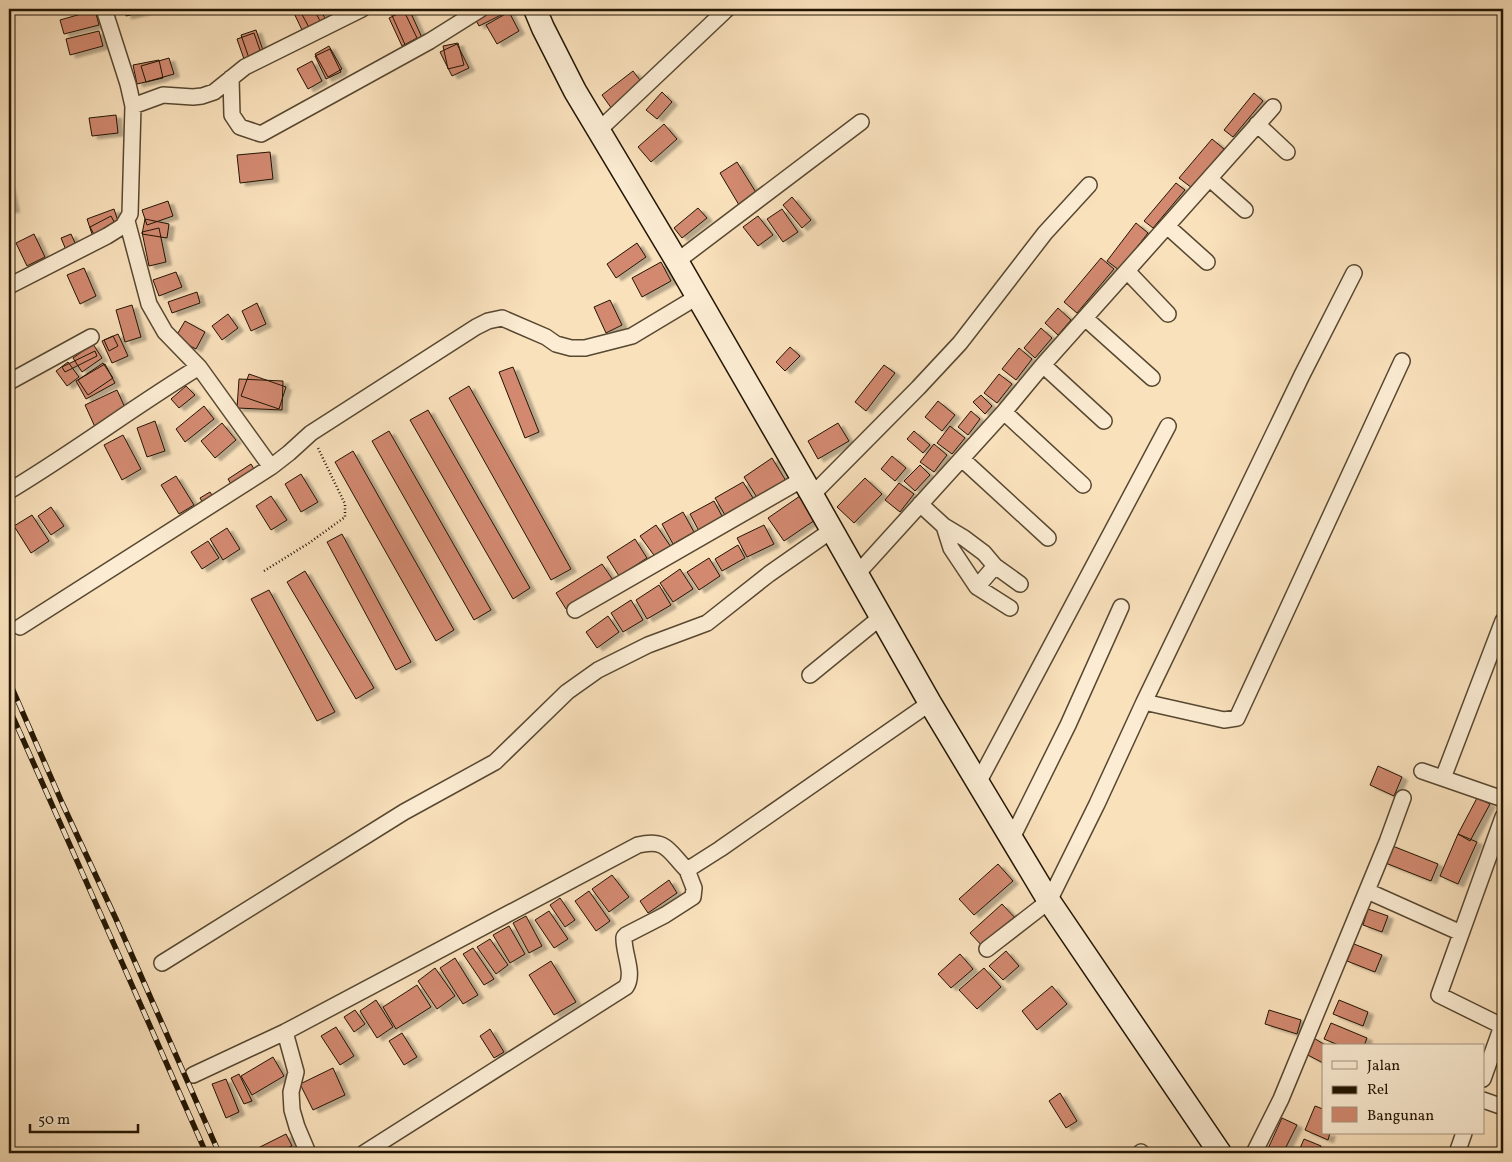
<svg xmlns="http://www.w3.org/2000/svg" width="1512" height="1162" viewBox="0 0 1512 1162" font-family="Vollkorn,serif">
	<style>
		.building { fill: #d28970; stroke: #221503; filter: url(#shadow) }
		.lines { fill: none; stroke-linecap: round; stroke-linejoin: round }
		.street-casing { stroke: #584831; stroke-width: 18 }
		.secondary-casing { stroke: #221503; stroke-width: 25 }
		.path { stroke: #221503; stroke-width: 2.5; stroke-dasharray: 1 2.5; stroke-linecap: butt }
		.street { stroke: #fbecd3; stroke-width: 15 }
		.secondary { stroke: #fbecd3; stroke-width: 22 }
		.rail-casing { stroke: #221503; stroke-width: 5.5 }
		.rail { stroke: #fbecd3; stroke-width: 4; stroke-dasharray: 11; stroke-linecap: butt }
	</style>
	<defs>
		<filter id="shadow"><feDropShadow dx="5.5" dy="3" stdDeviation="1" flood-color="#0004"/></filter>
	</defs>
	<rect width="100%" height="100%" fill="#f9e1bc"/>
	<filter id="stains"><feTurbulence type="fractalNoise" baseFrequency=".004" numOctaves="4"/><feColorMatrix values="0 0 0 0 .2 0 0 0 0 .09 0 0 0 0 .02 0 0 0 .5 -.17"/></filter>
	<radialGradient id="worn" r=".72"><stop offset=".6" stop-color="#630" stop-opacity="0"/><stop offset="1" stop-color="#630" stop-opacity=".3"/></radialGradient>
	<path class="building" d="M125,9H147V11L126,16Z
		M292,9H314L321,23L303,32Z
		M299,9H320L327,22L311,31Z
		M396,9H409L424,42L407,49L390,11Z
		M485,9H513L479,26L473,15Z
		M95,10L99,25L64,34L60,20Z
		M404,11L417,38L402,46L389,18Z
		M509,12L519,31L497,44L486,25Z
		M256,30L265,56L250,61L241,35Z
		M99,31L103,46L70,55L66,39Z
		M254,33L262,56L245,62L237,39Z
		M458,43L464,65L448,69L443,46Z
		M457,44L469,68L452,76L440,52Z
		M329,46L342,69L328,77L315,54Z
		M330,49L341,72L326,79L315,56Z
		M169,58L174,74L146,82L141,66Z
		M159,60L163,78L137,84L133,65Z
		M312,61L322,81L308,89L297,69Z
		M633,71L643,84L612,109L602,95Z
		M662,92L672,102L657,119L646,110Z
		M1254,93L1263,101L1233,137L1224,130Z
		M116,115L118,133L92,136L89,118Z
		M664,124L677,139L651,162L638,147Z
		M1212,139L1224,149L1192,188L1179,178Z
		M270,152L273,179L240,183L237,155Z
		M737,162L757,194L739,205L720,173Z
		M1176,183L1185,190L1153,228L1144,221Z
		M9,186L14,209L9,210Z
		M792,197L811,220L802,228L783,205Z
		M168,201L173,216L147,225L142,210Z
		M698,208L707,218L682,238L674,228Z
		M114,209L120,227L93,237L87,219Z
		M782,209L798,232L783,242L767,219Z
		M111,216L118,229L97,240L90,227Z
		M758,216L773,235L758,246L743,227Z
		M145,219L169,224L167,238L142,234Z
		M1136,223L1148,233L1119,270L1107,261Z
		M159,228L166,262L149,266L142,232Z
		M34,234L45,257L27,266L16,243Z
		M71,234L76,245L66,250L61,238Z
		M637,243L646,257L616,278L607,264Z
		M1101,258L1114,269L1077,313L1064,302Z
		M661,262L671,281L642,297L632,278Z
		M84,268L96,296L80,304L67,275Z
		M176,272L182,287L159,296L153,280Z
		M197,292L200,303L172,313L168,302Z
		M610,300L622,325L606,333L594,307Z
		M257,303L266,324L251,331L242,311Z
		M132,305L141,337L125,342L116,310Z
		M1058,308L1071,320L1058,335L1045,323Z
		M228,314L238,328L222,340L212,326Z
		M185,321L205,332L196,349L175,338Z
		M1041,328L1052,338L1035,358L1024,348Z
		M118,334L128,356L112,363L102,341Z
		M113,336L118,346L109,351L104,340Z
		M93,344L102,358L82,372L73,358Z
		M790,347L800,356L785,371L776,362Z
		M1019,348L1032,359L1016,380L1002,369Z
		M95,351L97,356L65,372L62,367Z
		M68,362L79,377L67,386L56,371Z
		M103,363L113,378L88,395L78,380Z
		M105,364L115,383L86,399L76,381Z
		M884,365L895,373L866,411L855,402Z
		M513,367L539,432L525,438L499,372Z
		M249,374L286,387L279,409L241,396Z
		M999,374L1012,384L997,403L984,393Z
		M239,379L283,381L282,410L237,408Z
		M186,386L195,395L179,408L171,399Z
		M469,386L571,569L551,580L449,398Z
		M117,390L127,412L95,427L85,405Z
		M981,395L992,406L985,414L973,402Z
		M938,401L955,415L942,431L925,417Z
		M204,406L214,419L185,442L176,429Z
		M428,410L530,588L513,599L410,420Z
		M971,411L980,419L968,435L958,427Z
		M155,421L165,451L147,457L137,428Z
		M222,423L236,440L215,458L201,441Z
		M838,423L849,441L818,459L808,441Z
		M950,426L965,438L952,454L937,443Z
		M389,431L491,610L474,620L372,441Z
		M914,431L930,445L923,453L907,439Z
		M123,435L141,469L122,480L104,445Z
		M934,444L947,455L934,472L920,462Z
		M353,451L454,630L436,641L335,462Z
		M892,456L906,468L895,481L881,469Z
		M772,458L786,481L758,499L744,477Z
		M251,464L257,474L234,489L228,479Z
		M920,465L930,475L915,491L904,481Z
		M301,474L318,502L301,512L285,484Z
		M176,476L194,505L179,514L161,485Z
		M865,478L882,494L854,523L837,507Z
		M743,482L753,498L725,515L715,498Z
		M899,483L914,494L900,512L885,500Z
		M210,492L215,500L205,507L200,498Z
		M271,496L287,520L271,530L256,506Z
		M800,496L815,520L784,541L768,518Z
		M714,501L723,518L699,531L690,514Z
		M51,507L64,526L51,535L38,516Z
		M683,512L694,532L673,544L662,524Z
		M32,515L49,541L31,553L14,526Z
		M656,525L671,547L656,558L640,536Z
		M764,525L774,544L747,557L737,538Z
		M227,528L240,549L223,560L210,539Z
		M342,534L411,662L396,670L327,542Z
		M635,539L647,558L619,576L607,557Z
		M208,541L219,558L202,569L191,552Z
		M738,545L745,558L722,571L715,559Z
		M709,558L720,576L699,590L687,572Z
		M602,564L613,580L566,609L556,593Z
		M680,569L693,589L673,602L660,583Z
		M305,571L374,688L356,699L287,582Z
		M659,585L671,605L647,619L636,600Z
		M269,590L335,712L317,721L251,599Z
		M631,600L643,620L623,632L611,613Z
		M608,616L619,632L597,648L586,632Z
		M1378,766L1402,777L1394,796L1370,785Z
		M1477,798L1490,804L1470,841L1458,834Z
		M1458,834L1477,842L1458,884L1440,876Z
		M1390,845L1438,864L1431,881L1383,862Z
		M998,864L1013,881L974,915L959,899Z
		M612,875L629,897L609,912L592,889Z
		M669,880L677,893L648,913L640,901Z
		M589,891L610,921L596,931L575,901Z
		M560,898L575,920L565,927L550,905Z
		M1002,904L1017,920L985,949L970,933Z
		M1368,909L1388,916L1382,932L1363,925Z
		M549,911L568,939L554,948L535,920Z
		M526,916L542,946L529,953L513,923Z
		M509,926L525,954L510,963L493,935Z
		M490,939L508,965L496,974L477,947Z
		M1354,944L1382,955L1375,972L1347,961Z
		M473,948L494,979L484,985L463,954Z
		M1006,951L1019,966L1003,980L989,966Z
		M960,954L973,969L951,988L938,974Z
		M455,958L478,995L463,1004L440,968Z
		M551,961L576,1002L554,1015L529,975Z
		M435,968L455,996L437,1009L418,981Z
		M984,968L1001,987L977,1009L959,990Z
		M417,985L431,1007L396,1029L383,1007Z
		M1052,986L1067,1004L1037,1030L1022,1011Z
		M376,1000L393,1027L377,1038L360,1011Z
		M1339,1000L1368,1012L1363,1026L1333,1014Z
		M355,1010L365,1024L354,1032L344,1017Z
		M1269,1010L1301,1020L1297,1034L1265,1024Z
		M1331,1023L1367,1038L1364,1046H1341L1324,1039Z
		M336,1027L354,1056L340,1065L321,1036Z
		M490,1029L504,1052L494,1058L480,1036Z
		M402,1033L417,1057L404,1065L389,1041Z
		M1312,1037L1327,1046H1323V1063L1304,1053Z
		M273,1057L284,1076L252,1095L241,1076Z
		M333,1068L345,1095L313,1110L300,1084Z
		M239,1074L252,1101L244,1104L231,1078Z
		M226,1079L239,1112L226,1118L212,1084Z
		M1060,1093L1077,1121L1066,1128L1049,1101Z
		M1315,1106L1323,1109V1133H1330L1328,1140L1305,1130Z
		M1282,1118L1297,1125L1283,1153H1266Z
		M286,1134L292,1146L276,1153H248Z
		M1304,1139L1321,1146L1318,1153H1298Z"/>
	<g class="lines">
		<g class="street-casing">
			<path id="street" d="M231,78L232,115L240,127L261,134L430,41L481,9
				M133,106L163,95L193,97L202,96L214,92L245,67L362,9
				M1257,124L1287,152
				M599,130L727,9
				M1210,179L1245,210
				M127,221L149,304L165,332L199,367L271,467
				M1167,226L1207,262
				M676,262L861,122
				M1127,271L1168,314
				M9,286L107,236L123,226L130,214L133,106L128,84L104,9
				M1085,318L1152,378
				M1043,365L1104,421
				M9,382L91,337
				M1004,412L1083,485
				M962,459L1048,538
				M9,491C74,452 135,406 199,367
				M812,495L918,388L960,343L1045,233L1089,185
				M920,504L944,526L964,538L984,553L995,566L1020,584
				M944,526L951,548L977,587L995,566
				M857,574L1004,412L1043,365L1273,107
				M977,587L1010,608
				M575,610L803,479
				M20,627L271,467L289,453L311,433L476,327L488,321L502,318L546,337L556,344L571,348H585L632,336L697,297
				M810,675L881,617
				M1144,702L1302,375L1354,273
				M1422,771L1503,799
				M1443,778L1503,621
				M978,783L1168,426
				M1503,817L1439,995L1502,1026L1503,1023
				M1012,838L1068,725L1121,607
				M1374,894L1461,933
				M987,949L1049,901L1097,804L1144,702L1224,720L1237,718L1402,361
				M162,963L404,812L495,762L567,692L598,670L648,645L707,623L769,574L832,530
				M285,1032L296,1072L291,1092L292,1110L297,1127L308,1153
				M193,1075L285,1032L638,845C667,838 669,852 687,870L720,849L930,703
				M1483,1079L1502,1026
				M1483,1100L1503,1107
				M1141,1152L1142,1153
				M364,1153L626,987C635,973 623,953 624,937L626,935L665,915L693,897L694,888L687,870
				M1254,1153L1281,1099L1387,842L1403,798
				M1457,1153L1464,1133"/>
		</g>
		<g class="secondary-casing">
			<path id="secondary" d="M535,9L543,28L575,91L678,263L812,495L930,703L1049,901L1220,1153"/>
		</g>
		<path class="path" d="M264,571L309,543L345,517V504L317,446"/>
		<use href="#street" class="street"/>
		<use href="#secondary" class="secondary"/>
		<g class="rail-casing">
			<path id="rail" d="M9,681L63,805L116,919L219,1153
				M9,708L105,924L206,1153"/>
		</g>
		<use href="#rail" class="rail"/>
	</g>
	<rect width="1512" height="1162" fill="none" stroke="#f9e1bc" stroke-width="30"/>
	<rect x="10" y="10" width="1492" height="1142" fill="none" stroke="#221503" stroke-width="2.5"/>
	<rect x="15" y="15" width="1482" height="1132" fill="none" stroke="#221503"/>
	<rect x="1322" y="1044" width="162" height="90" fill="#fbecd3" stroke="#a49680"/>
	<rect x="1332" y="1061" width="25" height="8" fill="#fbecd3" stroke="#a49680"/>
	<text x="1367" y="1070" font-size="15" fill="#221503">Jalan</text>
	<rect x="1332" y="1086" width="25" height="8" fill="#221503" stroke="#a49680"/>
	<text x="1367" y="1094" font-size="15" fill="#221503">Rel</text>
	<rect x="1332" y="1107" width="25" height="15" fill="#d28970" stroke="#a49680"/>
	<text x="1367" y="1120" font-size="15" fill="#221503">Bangunan</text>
	<path d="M30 1124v8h108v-8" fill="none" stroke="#221503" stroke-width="2.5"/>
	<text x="38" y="1124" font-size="15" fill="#221503" stroke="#fbecd3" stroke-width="4" paint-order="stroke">50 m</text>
	<rect width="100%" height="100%" filter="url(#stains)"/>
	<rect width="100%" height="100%" fill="url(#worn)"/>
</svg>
